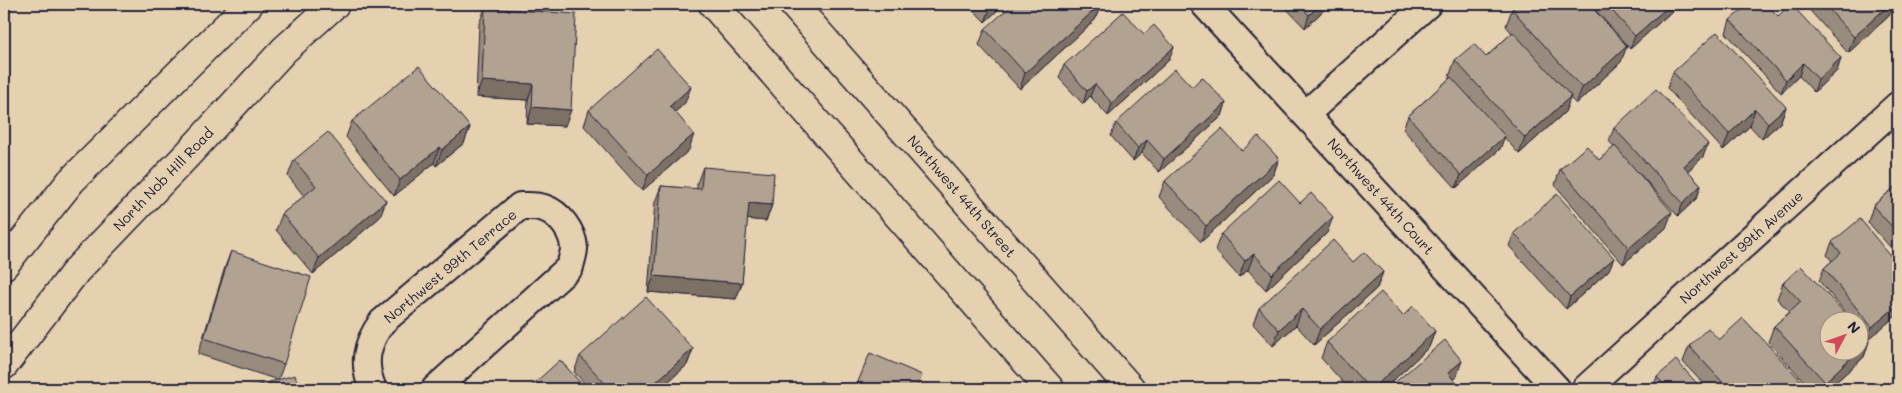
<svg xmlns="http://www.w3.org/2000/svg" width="1902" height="393" viewBox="0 0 1902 393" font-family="Mali,sans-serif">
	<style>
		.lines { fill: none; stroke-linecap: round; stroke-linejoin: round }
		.street-casing { stroke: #22223b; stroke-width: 30 }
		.secondary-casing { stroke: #22223b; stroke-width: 31 }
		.street { stroke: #e5d0af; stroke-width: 26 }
		.secondary { stroke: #e5d0af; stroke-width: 28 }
		.wall { fill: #998b7d; stroke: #22223b }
		.shaded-wall { fill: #7d7166; stroke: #22223b }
		.building { fill: #b2a291; stroke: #22223b }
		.labels { text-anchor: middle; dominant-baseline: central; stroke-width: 4.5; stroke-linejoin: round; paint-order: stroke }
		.street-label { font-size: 14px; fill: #22223b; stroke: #e5d0af }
	</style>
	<rect width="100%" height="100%" fill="#e5d0af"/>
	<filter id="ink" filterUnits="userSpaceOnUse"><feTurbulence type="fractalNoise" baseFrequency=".02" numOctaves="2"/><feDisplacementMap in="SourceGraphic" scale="10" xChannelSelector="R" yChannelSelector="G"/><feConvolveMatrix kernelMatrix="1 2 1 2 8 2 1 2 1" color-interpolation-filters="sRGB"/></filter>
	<g filter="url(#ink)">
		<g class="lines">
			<g class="street-casing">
				<path id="street" d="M1204,4L1557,389
					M1306,114L1428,4
					M373,389C362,364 366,344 382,322L520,206C528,206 536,205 544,208C559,213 573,231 574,248C574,254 571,261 570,267L435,389
					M1585,389L1898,105"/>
			</g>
			<g class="secondary-casing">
				<path id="secondary" d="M713,4L1050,389
					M793,4L1131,389
					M4,265L71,181L249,4
					M4,365L76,271L188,154L284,50L335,4"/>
			</g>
			<use href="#street" class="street"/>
			<use href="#secondary" class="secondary"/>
		</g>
		<path class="wall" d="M968,4H1004L985,22Z
			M1101,4L1095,20L1020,89L979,45L985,29Z
			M1282,4H1330L1305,28Z
			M1590,4H1674L1671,12L1630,49Z
			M1804,4H1893L1889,16L1848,53Z
			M1543,6L1621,62L1576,104L1570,98L1565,112L1519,154L1504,137L1500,149L1456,188L1403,129L1408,116L1450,78L1449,77L1455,60L1486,57L1512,33L1506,26L1512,9Z
			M485,8L565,126L527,124L528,100L476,97L479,24Z
			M1778,16L1841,58L1837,71L1814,92L1799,76L1781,93L1726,33L1730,20Z
			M1174,47L1169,60L1108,116L1090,96L1083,104L1059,78L1064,65Z
			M1673,72L1786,107L1780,123L1762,139L1750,126L1723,150L1667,88Z
			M1192,87L1226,103L1222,116L1159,172L1142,153L1133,161L1111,136L1116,123Z
			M685,103L675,112L689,150L642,191L584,126L589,110Z
			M352,121L470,127L464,143L436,166L434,163L394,196L346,137Z
			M1614,128L1703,157L1688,171L1701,185L1697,198L1678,216L1637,171L1666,228L1623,264L1555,185L1560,169L1599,160L1614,147L1609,141Z
			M1242,151L1279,159L1273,175L1201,242L1159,197L1165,181Z
			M294,160L386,201L380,217L313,274L276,230L282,214L304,196L288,176Z
			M703,167L772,205L766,221L747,219L742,283L736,299L648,292L655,202L661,186L697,189V183Z
			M1898,184V256L1868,222L1873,206Z
			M1327,233L1266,290L1248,270L1239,277L1215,250L1221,234Z
			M1514,233L1609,270L1566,309L1509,246Z
			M1832,242L1898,314L1868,339L1869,341L1864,357L1828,389H1811L1768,342L1774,326L1790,312L1777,299L1783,283L1860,330V320H1852L1819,281L1824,268L1832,261L1827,255Z
			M231,251L284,364L278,380L198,354L225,267Z
			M1353,262L1383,272L1377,288L1314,345L1296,325L1273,346L1253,324L1259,308Z
			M1403,316L1435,331L1429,347L1384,389H1349L1321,358L1327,342Z
			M1719,340L1802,389H1708L1683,362L1689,346Z
			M693,349L687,365L660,389H590L574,372L580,356Z
			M1657,377L1702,389H1652Z"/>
		<path class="shaded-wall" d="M993,4H1004L985,22L991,6Z
			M1101,4L1095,20L1020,89L1025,73Z
			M1321,4H1330L1305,28L1309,15Z
			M1671,4H1674L1671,12L1630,49L1635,36Z
			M1890,4H1893L1889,16L1848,53L1854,37Z
			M1627,46L1621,62L1576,104L1582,88Z
			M1174,47L1169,60L1108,116L1112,103Z
			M1841,58L1837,71L1814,92L1818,79Z
			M1803,63L1799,76L1781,93L1786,80Z
			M482,81L533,84L528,100L476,97Z
			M1095,84L1090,96L1083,104L1087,91Z
			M691,87L685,103L664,122L670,106Z
			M1571,96L1565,112L1519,154L1525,138Z
			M1226,103L1222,116L1159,172L1164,159Z
			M532,107L571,110L565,126L527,124Z
			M1786,107L1780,123L1762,139L1768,123Z
			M1755,109L1750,126L1723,150L1729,134Z
			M470,127L464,143L436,166L442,150Z
			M694,134L689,150L642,191L648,175Z
			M1505,136L1500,149L1456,188L1461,175Z
			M1147,140L1142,153L1133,161L1138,148Z
			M1708,144L1703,157L1679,179L1684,166Z
			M440,147L434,163L394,196L400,180Z
			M1279,159L1273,175L1201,242L1206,226Z
			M1701,185L1697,198L1678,216L1683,203Z
			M386,201L380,217L313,274L319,258Z
			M749,203L772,205L766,221L743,219Z
			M1672,212L1666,228L1623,264L1629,248Z
			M1333,217L1327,233L1266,290L1272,274Z
			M1254,254L1248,270L1239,277L1245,261Z
			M1614,258L1609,270L1566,309L1570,297Z
			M1383,272L1377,288L1314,345L1320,329Z
			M654,276L742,283L736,299L648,292Z
			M1898,305V314L1868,340L1872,327Z
			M1302,309L1296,325L1273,346L1279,330Z
			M1435,331L1429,347L1384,389H1372Z
			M1869,341L1864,357L1828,389H1822L1825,382Z
			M693,349L687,365L660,389H648Z
			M1462,361L1456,377L1442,389L1448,373Z
			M1804,384L1802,389H1798Z"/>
		<path class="building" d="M1013,4H1101L1025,73L985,29Z
			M1299,4H1321L1309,15Z
			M1518,4H1541L1543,6L1545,4H1589L1627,46L1582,88L1512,9Z
			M1606,4H1671L1635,36Z
			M1749,4H1766L1778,16L1791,4L1841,58L1818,79L1803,63L1786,80L1730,20Z
			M1824,4H1890L1854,37Z
			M485,8L576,14L571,110L532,107L533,84L482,81Z
			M1123,12L1144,34L1154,25L1174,47L1112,103L1095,84L1087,91L1064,65Z
			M1513,32L1571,96L1525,138L1455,60L1474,44L1486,57Z
			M1717,32L1786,107L1768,123L1755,109L1729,134L1673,72Z
			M657,49L691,87L670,106L694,134L648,175L589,110Z
			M419,66L470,127L442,150L440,147L400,180L352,121Z
			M1175,69L1192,87L1202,77L1226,103L1164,159L1147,140L1138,148L1116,123Z
			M1451,77L1505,136L1461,175L1408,116Z
			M1656,89L1708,144L1684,166L1701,185L1683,203L1614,128Z
			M1222,129L1242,151L1258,136L1279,159L1206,226L1165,181Z
			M328,132L386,201L319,258L282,214L316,186L294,160Z
			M1587,146L1599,160L1615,146L1672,212L1629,248L1560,169Z
			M703,167L774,173L772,205L749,203L742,283L654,276L661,186L701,189Z
			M1279,180L1300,203L1311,193L1333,217L1272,274L1254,254L1245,261L1221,234Z
			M1898,184V233L1873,206Z
			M1557,194L1614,258L1570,297L1514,233Z
			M1860,219L1898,265V305L1872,327L1824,268L1841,253L1832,242Z
			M1333,240L1353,262L1364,252L1383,272L1320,329L1302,309L1279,330L1259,308Z
			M231,251L311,277L284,364L204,338Z
			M1801,266L1851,320H1830V350H1859L1825,382L1774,326L1801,302L1783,283Z
			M1381,292L1403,316L1413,306L1435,331L1372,389H1370L1327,342Z
			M646,297L693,349L648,389H610L580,356Z
			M1743,318L1804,384L1798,389H1729L1689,346L1708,328L1719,340Z
			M1860,330L1869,341L1860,350Z
			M1445,340L1462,361L1448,373L1461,389H1387Z
			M870,353L922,375L916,389H855Z
			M560,360L586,389H528Z
			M1676,360L1702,389H1668L1657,377Z
			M295,375L299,389H244Z
			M820,381L840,389H817Z"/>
	</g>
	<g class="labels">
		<g class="street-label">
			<text transform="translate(163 179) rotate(-46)">North Nob Hill Road</text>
			<text transform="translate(962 196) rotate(49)">Northwest 44th Street</text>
			<text transform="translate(1381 196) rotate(48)">Northwest 44th Court</text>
			<text transform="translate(1741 247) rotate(-42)">Northwest 99th Avenue</text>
			<text transform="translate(450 266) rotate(-40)">Northwest 99th Terrace</text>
		</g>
	</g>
	<rect width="1902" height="393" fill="none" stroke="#e5d0af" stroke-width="20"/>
	<rect x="10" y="10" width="1882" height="373" fill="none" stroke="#22223b" stroke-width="2" filter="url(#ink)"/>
	<g transform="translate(1844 336) rotate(49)"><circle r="24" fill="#e5d0af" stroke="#978a81"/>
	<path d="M0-4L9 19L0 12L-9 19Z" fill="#d1495b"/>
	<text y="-8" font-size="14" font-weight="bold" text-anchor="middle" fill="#22223b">N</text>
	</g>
</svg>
